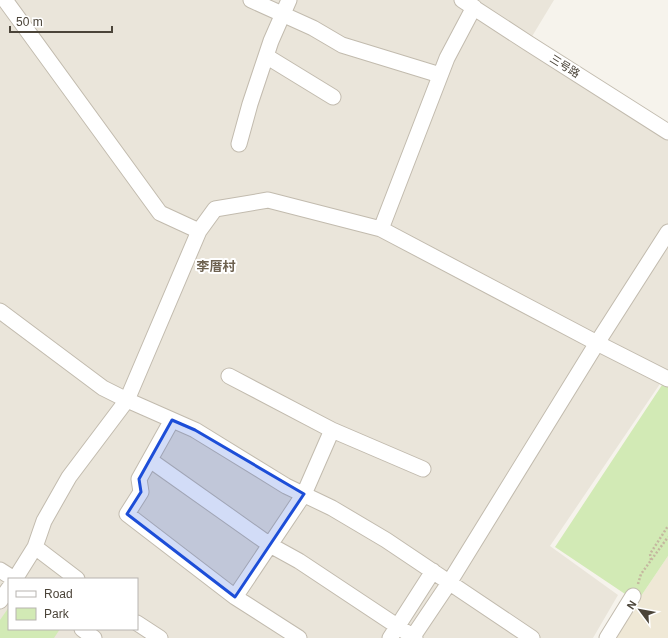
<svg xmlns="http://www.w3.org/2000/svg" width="668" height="638" viewBox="0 0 668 638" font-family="Helvetica,'Noto Sans SC',sans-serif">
	<rect width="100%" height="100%" fill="#f6f3ec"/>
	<path fill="#eae5da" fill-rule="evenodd" d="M0,0H554L528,43L668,132V372L550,546L618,595L593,638H0ZM9,579H137V629H9Z"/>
	<path fill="#efe8d6" d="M668,556V638H613L637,602Z"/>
	<path fill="#d2eab5" d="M662,385L668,386V556L637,602L555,547Z
		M9,607V629H60L54,638H0V620Z"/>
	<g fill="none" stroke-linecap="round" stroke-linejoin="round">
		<defs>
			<path id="minor" d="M5,0L160,213L199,231L215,209L268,200L381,229L597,343L668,379
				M251,0L313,28L342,45L440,75
				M462,0L528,43L668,132
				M266,56L333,97
				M239,144L250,104L271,41L289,0
				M381,229L447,58L474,7
				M0,311L103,388L127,400L195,430L286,486L332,508L386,540L532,638
				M229,376L332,430L423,469
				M172,420L139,479L141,492L127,514L235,597L304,494L332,430
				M150,460L270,545L299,561L415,638
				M35,547L77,579
				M0,570L14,579
				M15,579L35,547L44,521L69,477L127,400L199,231
				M235,597L299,638
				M0,601L9,588
				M137,623L160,638
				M82,629L94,638
				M390,638L433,571
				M412,638L449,583L597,343L668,232
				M607,638L633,596"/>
		</defs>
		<use href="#minor" stroke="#c2bbae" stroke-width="17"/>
		<path stroke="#c4b79f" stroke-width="2.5" stroke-dasharray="2 2" stroke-linecap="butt" d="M651,560L650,554L668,526
			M638,584L641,574L668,537"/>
		<use href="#minor" stroke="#fff" stroke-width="15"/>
	</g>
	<path fill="#1d4ed8" fill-opacity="0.2" stroke="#1d4ed8" stroke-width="3" stroke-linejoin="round" d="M172,420L195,430L304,494L235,597L127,514L141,492L139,479Z"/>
	<g text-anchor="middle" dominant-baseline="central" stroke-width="4" stroke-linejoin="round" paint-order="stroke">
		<g font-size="11" fill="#4b4439" stroke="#fff">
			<text transform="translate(565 66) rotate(32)">三号路</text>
		</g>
		<g font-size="13" font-weight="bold" fill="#6e6250" stroke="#fff">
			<text x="216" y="266">李厝村</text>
		</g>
	</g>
	<rect x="8" y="578" width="130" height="52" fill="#ffffff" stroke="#b7b4b0"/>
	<rect x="16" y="591" width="20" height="6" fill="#ffffff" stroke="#b7b4b0"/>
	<text x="44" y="598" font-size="12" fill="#4b4439">Road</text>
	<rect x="16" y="608" width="20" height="12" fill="#d2eab5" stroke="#b7b4b0"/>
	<text x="44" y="618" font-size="12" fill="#4b4439">Park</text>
	<g transform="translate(640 610) rotate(302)" stroke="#ffffff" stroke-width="3" paint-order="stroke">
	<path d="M0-3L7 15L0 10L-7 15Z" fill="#4b4439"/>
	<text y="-6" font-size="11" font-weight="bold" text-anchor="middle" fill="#4b4439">N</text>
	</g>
	<path d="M10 26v6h102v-6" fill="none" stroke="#4b4439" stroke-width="2"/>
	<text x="16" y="26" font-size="12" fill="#4b4439" stroke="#ffffff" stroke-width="3" paint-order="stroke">50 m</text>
</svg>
